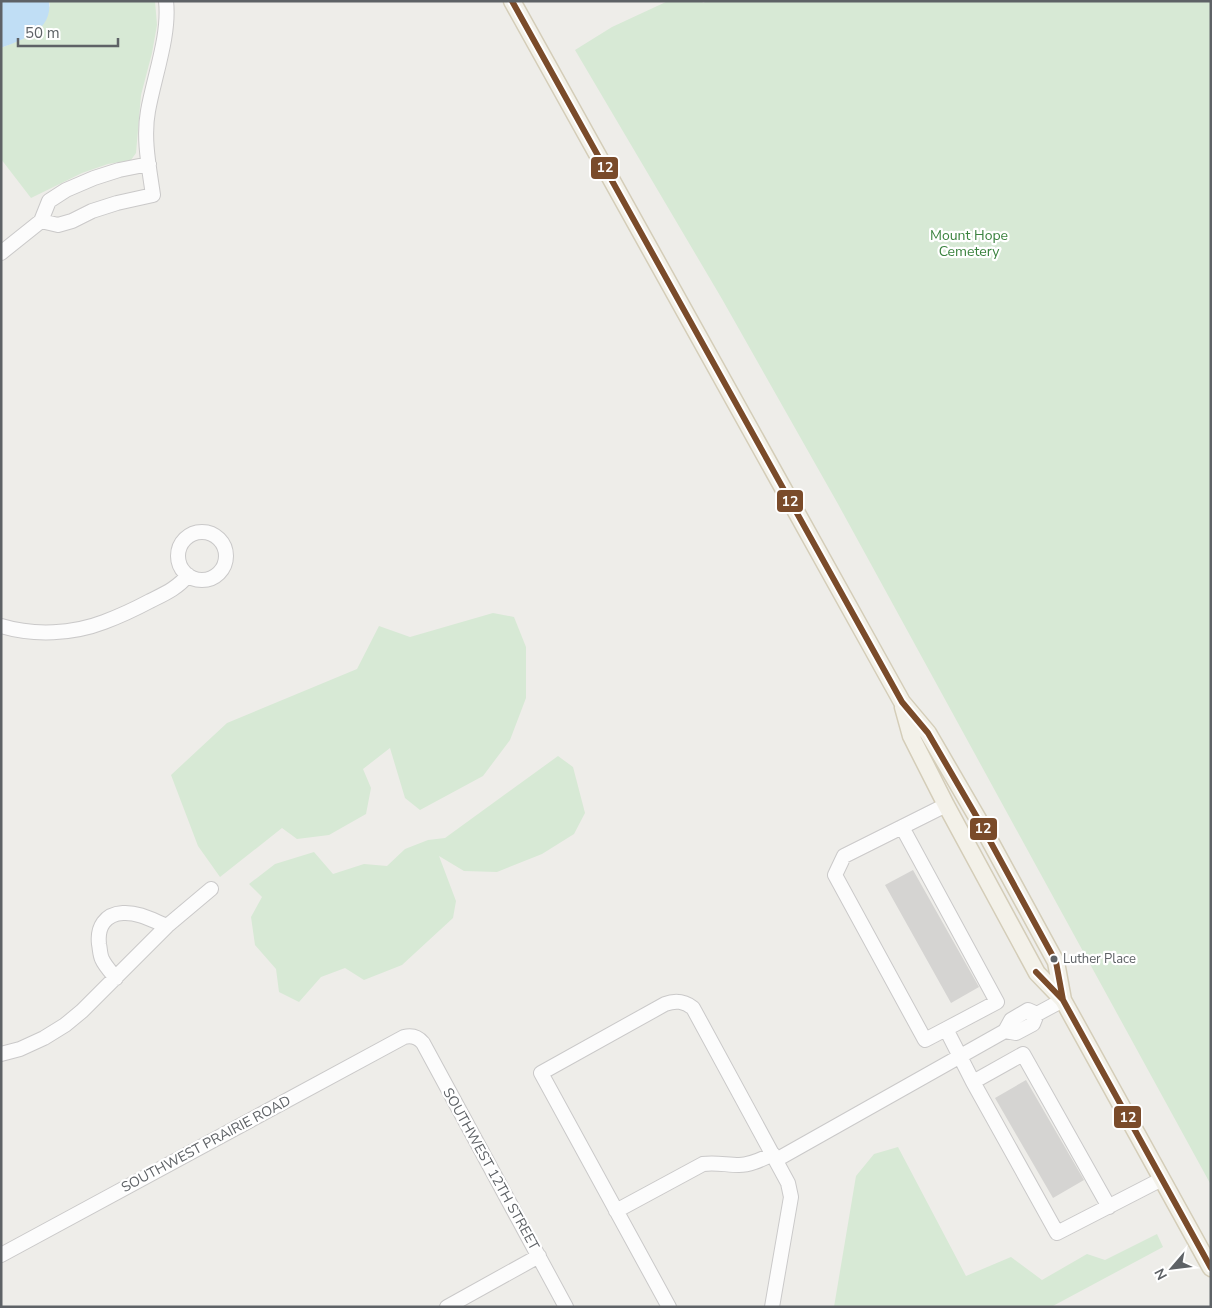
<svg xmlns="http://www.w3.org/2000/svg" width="1212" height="1308" viewBox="0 0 1212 1308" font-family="'Nunito Sans',sans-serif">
	<rect width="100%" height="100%" fill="#eeede9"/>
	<path fill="#d7e9d5" d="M49,1H155L157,25L152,53L141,95L136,153L131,160L108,164L82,173L31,198L1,159V48L28,37L50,6Z
		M668,1H700L704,3L705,1H1211V1185L838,504L722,299L575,50L612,27Z
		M493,613L514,617L526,647V698L510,740L483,776L420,810L405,798L390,748L363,769L371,788L366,814L329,835L297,839L282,828L220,877L198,846L171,775L227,723L357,669L379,626L410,637Z
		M558,756L573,767L585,813L574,834L542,854L497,872L464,871L439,856L456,901L453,918L402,965L364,980L345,968L321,977L299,1002L279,992L276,969L255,945L251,917L262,897L249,884L275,864L314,852L333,874L364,864L387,866L405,849L428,840L445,838Z
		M898,1147L966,1276L1011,1257L1042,1280L1087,1254L1105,1260L1157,1234L1163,1247L1051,1307H834L856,1176L874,1154Z"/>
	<path fill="#c0def5" d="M1,1H49C53,31 23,39 1,48Z"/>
	<path fill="#d5d4d2" d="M913,870L979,987L951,1003L885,885Z
		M1026,1080L1084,1180L1053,1198L995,1098Z"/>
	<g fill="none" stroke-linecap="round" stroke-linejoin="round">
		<defs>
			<path id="minor" d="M41,221L58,225L72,221L92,211L117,203L153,195C149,167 143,138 148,111C154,77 170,35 166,1
				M1,253L41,221L49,201L66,190L94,178L119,170L149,164
				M178 556a24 24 0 1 1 48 0a24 24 0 1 1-48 0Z
				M1,626C34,636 73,634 104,622C120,616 135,609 150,601C164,594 178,588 188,575
				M946,805L844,856L835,875L925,1040L946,1029L973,1082L1057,1233L1162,1179
				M902,827L997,1002L946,1029
				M116,978C111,972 105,966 102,959C100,955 100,949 99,944C97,927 105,914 123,913C139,912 154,921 167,926
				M1005,1031L1016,1033L1033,1024L1037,1014L1063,1000
				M1,1054L20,1049L44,1038L65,1025L82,1011L167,926L211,889
				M973,1082L1023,1054L1109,1207
				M776,1160L1005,1031L1011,1020L1028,1010L1037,1014
				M616,1211L703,1164C715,1162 727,1165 739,1165C751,1165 762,1159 773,1154
				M1,1255L404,1037C412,1035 418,1037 423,1043L566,1307
				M447,1307L539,1256
				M669,1307L541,1073L665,1004C676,1000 684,1001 693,1008L788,1183L791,1197L772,1307"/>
			<path id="major" d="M512,1L902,702L928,733L978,819L1056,962L1063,1000
				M903,707L911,736L946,805L1037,973L1063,1000L1211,1268"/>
		</defs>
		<use href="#minor" stroke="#cac9c9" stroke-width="16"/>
		<use href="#major" stroke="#d4cdb8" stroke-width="19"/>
		<use href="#minor" stroke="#fcfcfc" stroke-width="14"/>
		<use href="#major" stroke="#f3f1e9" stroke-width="16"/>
		<defs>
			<path id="bus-1" d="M512,1L902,702L928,733L978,819L1056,962L1063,1000
				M1036,972L1063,1000L1211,1268"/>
		</defs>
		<use href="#bus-1" stroke="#fff" stroke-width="10"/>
		<use href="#bus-1" stroke="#7a4b2a" stroke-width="6"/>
	</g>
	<circle fill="#5e6266" stroke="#fff" stroke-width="2" cx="1054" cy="959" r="4.5"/>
	<g text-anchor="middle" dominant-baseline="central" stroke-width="4.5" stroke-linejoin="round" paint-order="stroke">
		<g font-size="13" fill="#5e6266" stroke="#fff" text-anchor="start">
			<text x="1063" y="959">Luther Place</text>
		</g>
		<g font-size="14" fill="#3a823e" stroke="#fff">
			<text x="969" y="235">Mount Hope<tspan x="969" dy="16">Cemetery</tspan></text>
		</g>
		<g font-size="14" fill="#5e6266" stroke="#fff">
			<text transform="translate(206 1144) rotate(-28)">SOUTHWEST PRAIRIE ROAD</text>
			<text transform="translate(491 1169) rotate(61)">SOUTHWEST 12TH STREET</text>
		</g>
	</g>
	<g stroke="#fff" stroke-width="2">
		<rect x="590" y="156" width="29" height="24" rx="5" fill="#7a4b2a"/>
		<rect x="776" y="489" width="28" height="24" rx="5" fill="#7a4b2a"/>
		<rect x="969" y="817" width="29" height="24" rx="5" fill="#7a4b2a"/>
		<rect x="1113" y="1105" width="29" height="24" rx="5" fill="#7a4b2a"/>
	</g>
	<g font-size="14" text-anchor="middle" font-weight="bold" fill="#fff">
		<text x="605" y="172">12</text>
		<text x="790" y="506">12</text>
		<text x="983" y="833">12</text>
		<text x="1128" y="1122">12</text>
	</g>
	<rect width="1212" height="1308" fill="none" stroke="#5e6266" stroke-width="5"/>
	<g transform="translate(1172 1268) rotate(242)" stroke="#ffffff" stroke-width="4" paint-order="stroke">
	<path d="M0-4L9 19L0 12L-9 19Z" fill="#5e6266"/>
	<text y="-8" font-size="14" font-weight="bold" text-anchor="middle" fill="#5e6266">N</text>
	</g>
	<path d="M18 38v8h100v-8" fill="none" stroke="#5e6266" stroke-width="2.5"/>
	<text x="25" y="38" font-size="15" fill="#5e6266" stroke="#ffffff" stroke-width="4" paint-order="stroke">50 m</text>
</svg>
